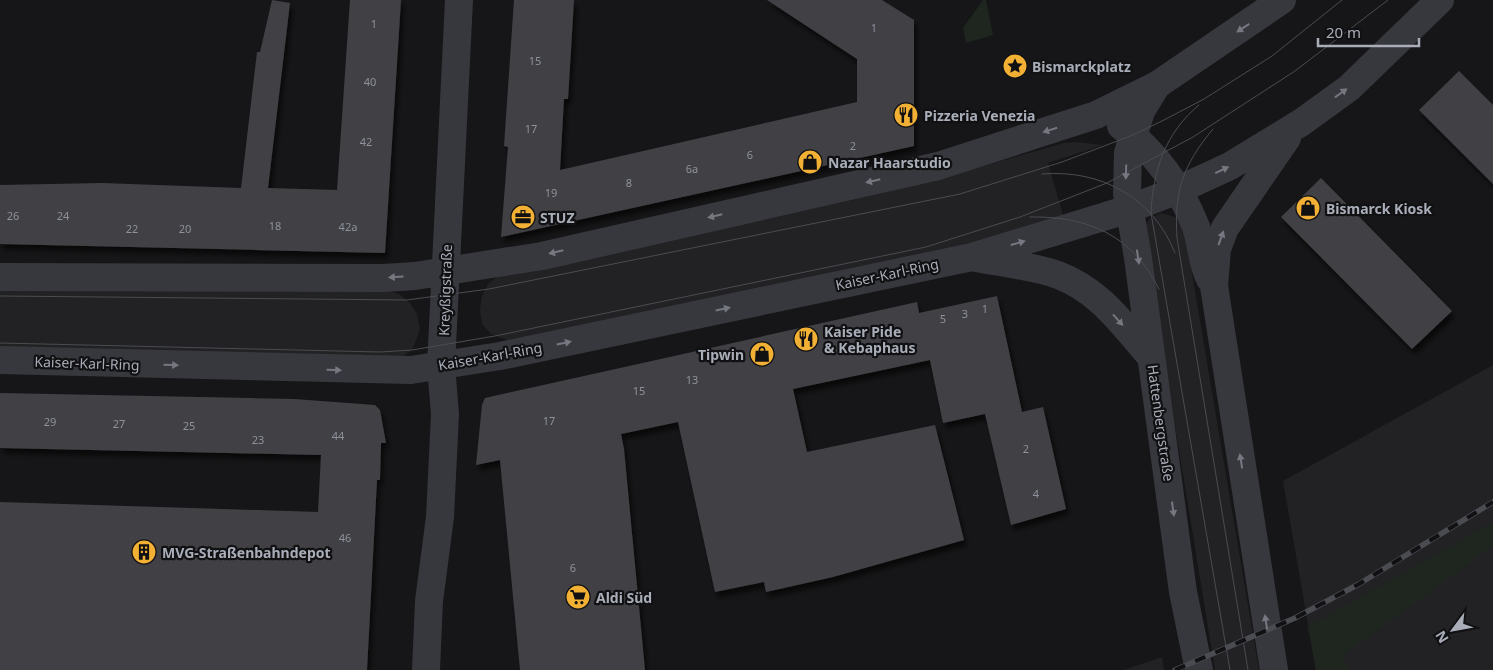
<svg xmlns="http://www.w3.org/2000/svg" width="1493" height="670" viewBox="0 0 1493 670" font-family="'Noto Sans',sans-serif">
	<defs>
		<filter id="shadow"><feDropShadow dx="3" dy="5.5" stdDeviation="2.5" flood-color="#0009"/></filter>
	</defs>
	<rect width="100%" height="100%" fill="#161618"/>
	<path fill="#222225" d="M1076,142L1103,145L1048,163L1065,222L1028,233L510,341L491,334L482,324L480,310L482,296L488,284L498,276L848,201L931,181L1064,143Z
		M1161,213L1175,217L1182,224L1187,244L1259,670H1215L1143,230L1150,218Z
		M0,287L390,291L399,294L410,303L417,314L420,330L412,350L400,358L0,352Z
		M1493,365V670H1316L1283,481Z
		M1162,657L1164,670H1124Z"/>
	<path fill="#1e261f" d="M983,0H986L993,35L966,43L963,28Z
		M1493,522V546L1341,657L1351,670H1316L1308,627Z"/>
	<path fill="#404145" filter="url(#shadow)" d="M272,0L290,3L268,188L337,190L350,0H401L385,253L0,244V185L102,183L241,188L257,52H260Z
		M514,0H574L568,99H564L560,170L857,102V59L767,0H882L914,20V146L501,237L508,147L504,146Z
		M1459,71L1493,105V184L1419,110Z
		M1321,178L1452,311L1412,349L1281,217Z
		M997,296L1022,412L1043,407L1066,509L1011,525L985,414L943,423L930,360L793,389L807,452L935,425L964,540L833,577L766,592L764,582L715,592L678,422L621,434L624,449L645,670H520L500,460L476,465L482,405L485,398L917,302L919,313Z
		M0,393L294,399L375,405L380,410L386,443H381L380,480H377L367,670H0V502L318,512L321,455L0,448Z"/>
	<g fill="none" stroke-linecap="round" stroke-linejoin="round">
		<path stroke="#37383d" stroke-width="28" d="M1157,85L1141,111L1128,153L1127,193L1138,258L1183,592L1199,670
			M1121,126C1155,152 1180,186 1196,227C1202,244 1201,262 1210,279
			M976,258C1001,263 1034,266 1058,275C1099,290 1123,325 1151,357
			M0,277L384,278L415,276L542,256L938,166L1096,115L1157,85L1282,0
			M0,360L411,370L500,356L972,257L1129,209L1178,190L1230,166L1302,122L1349,88L1440,0
			M426,670L429,601L440,517L445,414L441,366L459,0
			M1274,670L1214,286L1217,249L1225,228L1287,138"/>
		<path stroke="#4a4c52" stroke-width="1" d="M1199,105C1165,133 1153,171 1151,213L1230,670
			M1213,129C1183,165 1174,191 1177,238L1248,670
			M1042,174C1100,169 1153,197 1175,253
			M1030,217C1088,216 1132,235 1159,289
			M0,296L407,300L489,289L960,194L1062,162L1133,135L1164,120L1204,99L1272,56L1342,0
			M0,343L380,352L412,350L495,336L926,247L1020,217L1107,183L1193,137L1295,71L1388,0"/>
		<defs>
			<path id="rail" d="M1175,670L1295,618L1359,584L1493,502"/>
		</defs>
		<use href="#rail" stroke="#4a4c52" stroke-width="5.5"/>
		<use href="#rail" stroke="#111113" stroke-width="4" stroke-dasharray="11" stroke-linecap="butt"/>
	</g>
	<defs><path id="oneway-solid" d="M-6-.8H1V-3.2L6.5 0L1 3.2V.8H-6Z" transform="scale(1.25)"/></defs>
	<g fill="#757881">
		<use href="#oneway-solid" transform="translate(1243 28) rotate(147)"/>
		<use href="#oneway-solid" transform="translate(1341 93) rotate(-36)"/>
		<use href="#oneway-solid" transform="translate(1050 130) rotate(162)"/>
		<use href="#oneway-solid" transform="translate(1222 170) rotate(-25)"/>
		<use href="#oneway-solid" transform="translate(1126 172) rotate(92)"/>
		<use href="#oneway-solid" transform="translate(873 181) rotate(167)"/>
		<use href="#oneway-solid" transform="translate(715 216) rotate(167)"/>
		<use href="#oneway-solid" transform="translate(1221 238) rotate(-70)"/>
		<use href="#oneway-solid" transform="translate(1018 243) rotate(-16)"/>
		<use href="#oneway-solid" transform="translate(556 252) rotate(167)"/>
		<use href="#oneway-solid" transform="translate(1138 257) rotate(81)"/>
		<use href="#oneway-solid" transform="translate(396 277) rotate(176)"/>
		<use href="#oneway-solid" transform="translate(723 309) rotate(-12)"/>
		<use href="#oneway-solid" transform="translate(1118 320) rotate(48)"/>
		<use href="#oneway-solid" transform="translate(564 343) rotate(-12)"/>
		<use href="#oneway-solid" transform="translate(171 365) rotate(2)"/>
		<use href="#oneway-solid" transform="translate(334 370) rotate(2)"/>
		<use href="#oneway-solid" transform="translate(1241 461) rotate(-99)"/>
		<use href="#oneway-solid" transform="translate(1173 509) rotate(82)"/>
		<use href="#oneway-solid" transform="translate(1266 622) rotate(-99)"/>
	</g>
	<defs>
		<symbol id="sight-disc" viewBox="-11 -11 22 22"><circle r="9.5" fill="#f2b134" stroke="#111113"/><path d="M0-6L1.8-2.2L6-1.7L2.9 1.2L3.7 5.4L0 3.3L-3.7 5.4L-2.9 1.2L-6-1.7L-1.8-2.2Z" fill="#111"/></symbol>
		<symbol id="restaurant-disc" viewBox="-11 -11 22 22"><circle r="9.5" fill="#f2b134" stroke="#111113"/><path d="M-5-6h1v4h1v-4h1v4h1v-4h1v5L-1.5 .5V6h-2V.5L-5-1ZM5-6V6H3V1.5H1.5Q1.5-4 5-6Z" fill="#111"/></symbol>
		<symbol id="shop-disc" viewBox="-11 -11 22 22"><circle r="9.5" fill="#f2b134" stroke="#111113"/><path d="M-5-2.5h2.3a2.7 3.5 0 0 1 5.4 0H5L5.5 6h-11ZM-1.5-2.5h3a1.5 2.3 0 0 0-3 0Z" fill="#111"/></symbol>
		<symbol id="office-disc" viewBox="-11 -11 22 22"><circle r="9.5" fill="#f2b134" stroke="#111113"/><path d="M-6-3h4V-5.5h4V-3h4V5H-6ZM-1-4.5V-3h2v-1.5ZM-6 0V1H6V0Z" fill="#111"/></symbol>
		<symbol id="building-disc" viewBox="-11 -11 22 22"><circle r="9.5" fill="#f2b134" stroke="#111113"/><path d="M-4-6H4V6H1V3H-1V6H-4ZM-2.5-4.3h1.7v1.8h-1.7ZM.8-4.3h1.7v1.8H.8ZM-2.5-1h1.7V.8h-1.7ZM.8-1h1.7V.8H.8Z" fill="#111"/></symbol>
		<symbol id="supermarket-disc" viewBox="-11 -11 22 22"><circle r="9.5" fill="#f2b134" stroke="#111113"/><path d="M-6-5.5h2.5l.6 2H6L4.5 2H-2.5L-4.4-4H-6ZM-1.5 3.2a1.3 1.3 0 1 0 .1 0ZM3 3.2a1.3 1.3 0 1 0 .1 0Z" fill="#111"/></symbol>
	</defs>
	<g fill-rule="evenodd">
		<use href="#sight-disc" x="1001" y="52" width="28" height="28"/>
		<use href="#restaurant-disc" x="892" y="101" width="28" height="28"/>
		<use href="#shop-disc" x="796" y="148" width="28" height="28"/>
		<use href="#shop-disc" x="1294" y="194" width="28" height="28"/>
		<use href="#office-disc" x="509" y="203" width="28" height="28"/>
		<use href="#restaurant-disc" x="792" y="325" width="28" height="28"/>
		<use href="#shop-disc" x="748" y="340" width="28" height="28"/>
		<use href="#building-disc" x="130" y="538" width="28" height="28"/>
		<use href="#supermarket-disc" x="564" y="583" width="28" height="28"/>
	</g>
	<g text-anchor="middle" dominant-baseline="central" stroke-width="4.5" stroke-linejoin="round" paint-order="stroke">
		<g font-size="11" fill="#8e929b">
			<text x="374" y="23">1</text>
			<text x="874" y="27">1</text>
			<text x="535" y="60">15</text>
			<text x="370" y="81">40</text>
			<text x="531" y="128">17</text>
			<text x="366" y="141">42</text>
			<text x="853" y="145">2</text>
			<text x="750" y="154">6</text>
			<text x="692" y="168">6a</text>
			<text x="629" y="182">8</text>
			<text x="551" y="192">19</text>
			<text x="13" y="215">26</text>
			<text x="63" y="215">24</text>
			<text x="275" y="225">18</text>
			<text x="348" y="226">42a</text>
			<text x="132" y="228">22</text>
			<text x="185" y="228">20</text>
			<text x="985" y="308">1</text>
			<text x="965" y="313">3</text>
			<text x="943" y="318">5</text>
			<text x="692" y="379">13</text>
			<text x="639" y="390">15</text>
			<text x="549" y="420">17</text>
			<text x="50" y="421">29</text>
			<text x="119" y="423">27</text>
			<text x="189" y="425">25</text>
			<text x="338" y="435">44</text>
			<text x="258" y="439">23</text>
			<text x="1026" y="448">2</text>
			<text x="1036" y="493">4</text>
			<text x="345" y="537">46</text>
			<text x="573" y="567">6</text>
		</g>
		<g font-size="14" font-weight="bold" fill="#a8adb8" stroke="#111113" text-anchor="start">
			<text x="1032" y="66">Bismarckplatz</text>
			<text x="924" y="115">Pizzeria Venezia</text>
			<text x="828" y="162">Nazar Haarstudio</text>
			<text x="1326" y="208">Bismarck Kiosk</text>
			<text x="540" y="217">STUZ</text>
			<text x="824" y="331">Kaiser Pide<tspan x="824" dy="16">&amp; Kebaphaus</tspan></text>
			<text x="744" y="354" text-anchor="end">Tipwin</text>
			<text x="162" y="552">MVG-Straßenbahndepot</text>
			<text x="596" y="597">Aldi Süd</text>
		</g>
		<g font-size="14" fill="#a8adb8" stroke="#111113">
			<text transform="translate(887 274) rotate(-12)">Kaiser-Karl-Ring</text>
			<text transform="translate(445 290) rotate(-88)">Kreyßigstraße</text>
			<text transform="translate(490 356) rotate(-10)">Kaiser-Karl-Ring</text>
			<text transform="translate(87 363) rotate(2)">Kaiser-Karl-Ring</text>
			<text transform="translate(1161 423) rotate(82)">Hattenbergstraße</text>
		</g>
	</g>
	<g transform="translate(1453 630) rotate(238)" stroke="#111113" stroke-width="4" paint-order="stroke">
	<path d="M0-4L9 19L0 12L-9 19Z" fill="#a8adb8"/>
	<text y="-8" font-size="14" font-weight="bold" text-anchor="middle" fill="#a8adb8">N</text>
	</g>
	<path d="M1318 38v8h101v-8" fill="none" stroke="#a8adb8" stroke-width="2.5"/>
	<text x="1326" y="38" font-size="15" fill="#a8adb8" stroke="#111113" stroke-width="4" paint-order="stroke">20 m</text>
</svg>
